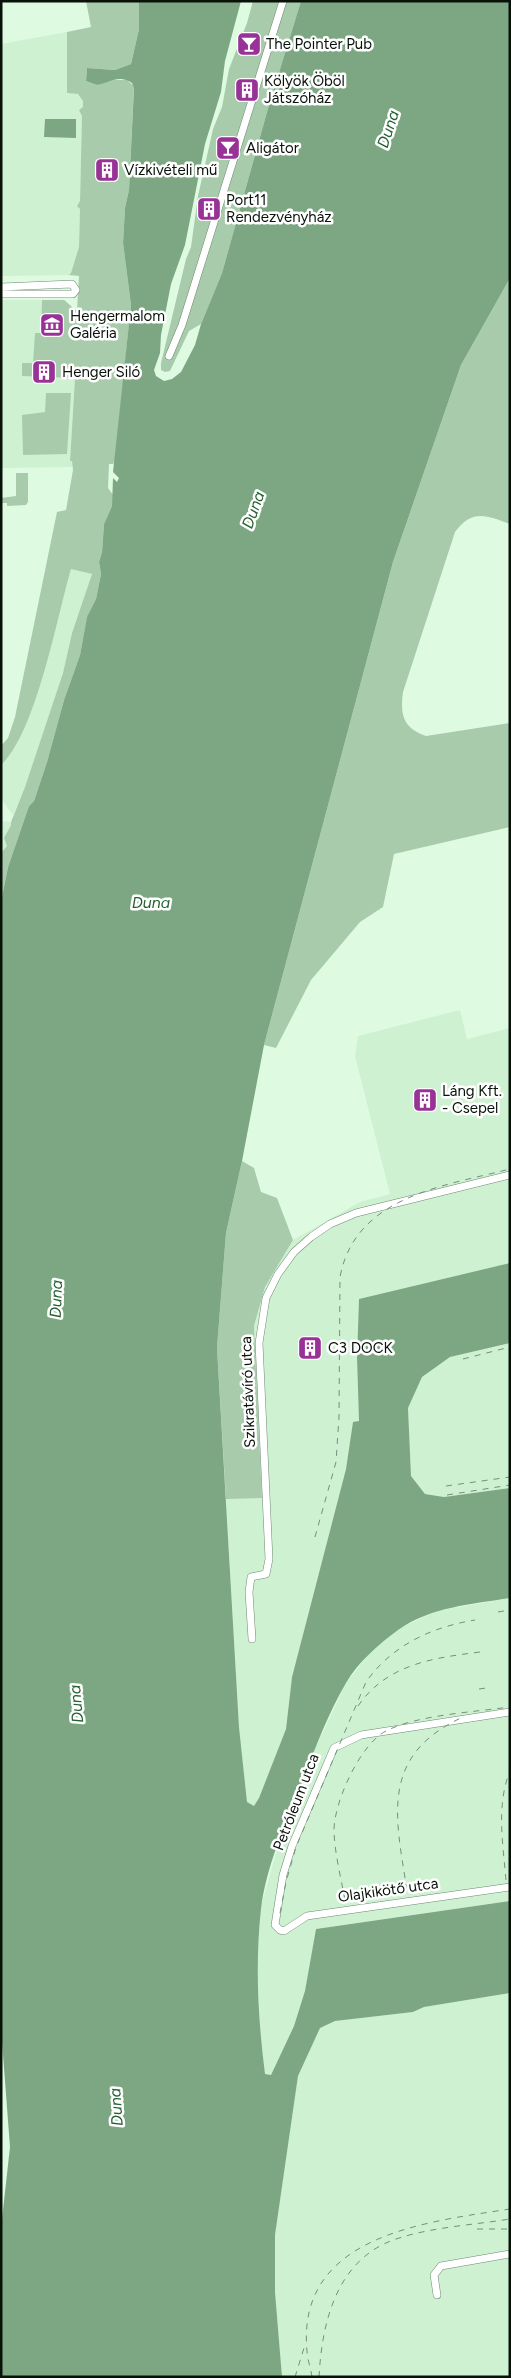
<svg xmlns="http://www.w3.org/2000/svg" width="511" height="2378" viewBox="0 0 511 2378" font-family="Figtree,sans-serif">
	<rect width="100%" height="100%" fill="#defbe1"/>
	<path fill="#cef1d2" d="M67,32V93L78,94L83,101V107L79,110L82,116L80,201L77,206L80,209L79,247L71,273L69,275L1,276V44Z
		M1,300H64L76,311L75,378L70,460H72L73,467L1,468Z
		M71,569L92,574L72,633L63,673L25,787L13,815L1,799V765L17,744L38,689Z
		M1,821L11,822V825L4,838L7,846L1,853Z
		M460,1010L467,1039L510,1028V1263L359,1299L357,1358L359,1421L353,1423L346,1469L292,1677L286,1729L259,1798L254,1806L247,1802L239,1727L226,1499L262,1498L254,1326L265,1287L293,1240L360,1202L390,1194L355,1056L358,1036Z
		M510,1343V1488L444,1497L425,1494L411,1477L408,1408L422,1377L450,1357Z
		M510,1598V1901L316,1929L306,1991L294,2026L271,2075H265L260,2033L257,1960L261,1906L283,1829L315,1749L346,1683L369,1654L400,1628L437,1611Z
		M510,1993V2377H282L275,2292V2235L298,2076L320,2027L335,2021L413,2012L424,2007Z"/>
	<path fill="#a8cbac" d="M86,1H139V29L131,64L115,70L87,68L86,81L97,85L109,80H127L134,86L129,190L125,208L123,243L131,305L115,460L113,464H109L108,488L113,495L112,506L104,524L102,552L99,562L101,574L96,599L87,618L80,655L64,700L47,762L34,801L29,806L8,867L1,902V853L7,846L4,838L11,825V822L25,787L63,673L72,633L92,574L71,569C57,617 36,733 1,765V746L8,738L15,717L57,512L66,510L73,470L72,461H70L75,378L22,376V363H33L35,333H41L42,300H64L77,311L79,276L69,275L71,273L79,247L80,209L77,206L80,201L82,116L79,110L83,107V101L78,94L67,93V32L91,27Z
		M253,1H301L269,105L222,273L201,324L189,331L170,371L165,372L161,370V363L186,259L191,247L198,196L213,129L222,107L229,69L247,23Z
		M510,278V524C486,515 472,509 455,532L403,692C400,715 403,728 426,736L510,723V827L394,854L383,907L360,922L311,980L276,1048L264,1045L393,562L461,365Z
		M46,393H71L67,454L23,455L22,415L45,412Z
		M16,473H28V502L26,505L7,506V503H1V498L16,496Z
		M242,1161L254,1168L261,1192L277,1198L293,1240L265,1287L254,1326L262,1498L226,1499L217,1348L226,1233Z"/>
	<path fill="#7da783" d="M139,1H241L225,61L221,92L205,144L185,245L171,284L161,335L160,353L154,370L156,376L164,381L172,379L181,372L195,345L201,324L222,273L269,105L301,1H510V278L461,365L393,562L264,1045L242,1161L226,1233L217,1348L239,1727L247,1802L254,1806L259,1798L286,1729L292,1677L346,1469L353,1422L359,1421L357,1358L359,1299L510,1263V1343L450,1357L422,1377L408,1408L411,1476L425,1494L444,1497L510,1488V1598C473,1604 430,1607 398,1630C379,1644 358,1662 346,1683C327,1715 314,1752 300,1787C285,1825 266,1867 261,1909C255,1964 258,2019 265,2074L271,2075L294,2026L305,1991L316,1929L510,1901V1993L424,2007L413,2012L335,2021L320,2028L298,2076L275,2235V2292L282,2377H1V2228L10,2147L1,2028V902L8,867L29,806L34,801L47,762L64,700L80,655L87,617L96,599L101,574L99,562L102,552L104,524L112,506L113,478L117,482L119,478L113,472L131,305L123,243L125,208L129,190L134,88L132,83C119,74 109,83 97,85L86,81L87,68L115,70L131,64L139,29Z
		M45,119H76V138L44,137Z"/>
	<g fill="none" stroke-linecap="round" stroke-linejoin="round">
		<defs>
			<path id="minor" d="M1,287L72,284L76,290L73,294H1
				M169,356L182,325L283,1
				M252,1639L249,1592L251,1577L266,1574L269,1559L259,1343L266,1298L278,1274L294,1252L311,1237L330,1224L356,1213L510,1175
				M510,1712L361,1735L334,1748L292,1846L283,1875L275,1925L280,1930L284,1931L307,1916L510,1887
				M437,2295L434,2275L441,2266L510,2254"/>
		</defs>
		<use href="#minor" stroke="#6e8971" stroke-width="8"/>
		<use href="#minor" stroke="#fff" stroke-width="7"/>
		<path stroke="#798d7b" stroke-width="1" stroke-dasharray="6 6" stroke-linecap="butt" d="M463,1359L510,1347
			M446,1486L510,1477
			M447,1495L510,1485
			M315,1537L336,1462L339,1417L340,1277C355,1196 444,1186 510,1169
			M498,1612L510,1610
			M479,1689L486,1688
			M358,1706C387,1664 433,1658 480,1652
			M506,1880C503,1844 496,1805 510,1771
			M407,1890C395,1815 380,1755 463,1717
			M345,1900C341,1878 335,1855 334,1832C333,1804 360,1744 386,1731C417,1715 474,1712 510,1707
			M280,1913L286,1882L296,1847L366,1682C392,1645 432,1627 475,1620
			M477,2229H510
			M295,2377L304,2348
			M312,2377C311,2368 307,2359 307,2351C296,2235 426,2222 510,2209
			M319,2377C322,2321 337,2259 396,2239C432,2227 473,2225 510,2219"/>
	</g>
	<defs>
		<symbol id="bar-square" viewBox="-11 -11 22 22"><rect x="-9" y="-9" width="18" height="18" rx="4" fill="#983297" stroke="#fff"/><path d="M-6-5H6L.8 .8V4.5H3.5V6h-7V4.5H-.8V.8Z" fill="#fff"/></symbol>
		<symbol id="building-square" viewBox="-11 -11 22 22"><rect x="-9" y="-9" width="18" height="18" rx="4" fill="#983297" stroke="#fff"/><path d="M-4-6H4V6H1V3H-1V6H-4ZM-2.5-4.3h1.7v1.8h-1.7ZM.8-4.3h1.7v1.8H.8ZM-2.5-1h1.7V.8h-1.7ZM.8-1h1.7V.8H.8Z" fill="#fff"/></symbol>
		<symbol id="museum-square" viewBox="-11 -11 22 22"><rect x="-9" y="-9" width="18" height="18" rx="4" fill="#983297" stroke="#fff"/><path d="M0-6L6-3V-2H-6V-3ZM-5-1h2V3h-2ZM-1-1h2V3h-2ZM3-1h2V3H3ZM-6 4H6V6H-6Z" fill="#fff"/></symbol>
	</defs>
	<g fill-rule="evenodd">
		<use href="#bar-square" x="235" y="30" width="28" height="28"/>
		<use href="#building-square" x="233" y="76" width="28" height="28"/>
		<use href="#bar-square" x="214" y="134" width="28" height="28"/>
		<use href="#building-square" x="93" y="156" width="28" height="28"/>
		<use href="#building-square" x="195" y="195" width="28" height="28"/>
		<use href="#museum-square" x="38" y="311" width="28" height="28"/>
		<use href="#building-square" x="30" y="358" width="28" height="28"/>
		<use href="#building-square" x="411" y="1086" width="28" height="28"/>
		<use href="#building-square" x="296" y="1334" width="28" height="28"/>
	</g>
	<g text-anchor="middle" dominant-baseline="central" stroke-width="5" stroke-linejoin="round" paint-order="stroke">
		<g font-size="15" fill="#081209" stroke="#fff" text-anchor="start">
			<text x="266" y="44">The Pointer Pub</text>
			<text x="264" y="81">Kölyök Öböl<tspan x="264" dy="17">Játszóház</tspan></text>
			<text x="246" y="148">Aligátor</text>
			<text x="124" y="170">Vízkivételi mű</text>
			<text x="226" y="200">Port11<tspan x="226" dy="17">Rendezvényház</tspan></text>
			<text x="70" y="316">Hengermalom<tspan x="70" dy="17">Galéria</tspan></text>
			<text x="62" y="372">Henger Siló</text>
			<text x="442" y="1091">Láng Kft.<tspan x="442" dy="17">- Csepel</tspan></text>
			<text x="328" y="1348">C3 DOCK</text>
		</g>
		<g font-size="15" fill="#081209" stroke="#fff">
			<text transform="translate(248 1392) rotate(-92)">Szikratávíró utca</text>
			<text transform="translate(296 1802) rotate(-69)">Petróleum utca</text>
			<text transform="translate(388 1890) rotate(-8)">Olajkikötő utca</text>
		</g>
		<g font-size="16" font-style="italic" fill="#236131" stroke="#fff">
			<text transform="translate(388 129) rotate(-72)">Duna</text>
			<text transform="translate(253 510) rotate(-70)">Duna</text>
			<text x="151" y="902">Duna</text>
			<text transform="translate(56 1299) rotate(-88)">Duna</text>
			<text transform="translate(76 1704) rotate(-95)">Duna</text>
			<text transform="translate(116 2107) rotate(-94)">Duna</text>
		</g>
	</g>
	<rect width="511" height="2378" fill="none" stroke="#081209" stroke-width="5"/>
</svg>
